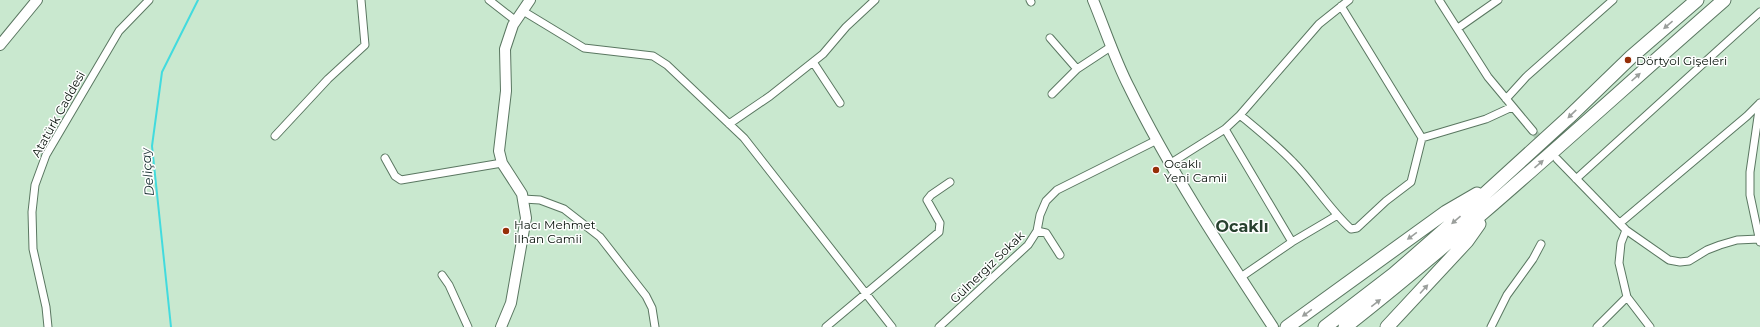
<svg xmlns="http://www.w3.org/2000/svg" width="1760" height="327" viewBox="0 0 1760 327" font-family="Montserrat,sans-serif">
	<rect width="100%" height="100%" fill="#c9e8cf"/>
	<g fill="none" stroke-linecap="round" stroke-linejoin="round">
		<path stroke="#42dbde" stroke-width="2" d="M171,327L152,146L162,72L198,0"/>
		<path stroke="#acc8b1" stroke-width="7" stroke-dasharray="7 3.5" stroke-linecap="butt" d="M1533,131L1554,155"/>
		<defs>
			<path id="street" d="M489,0L516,21
				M1030,0L1031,2
				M1439,0L1488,77L1533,131
				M523,11L584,48L653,56L667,65L744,138L892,327
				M1458,28L1498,0
				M1050,38L1077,69
				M813,62L840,103
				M1052,94L1077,69L1112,46
				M1506,99L1526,77L1613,0
				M1240,115C1258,130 1277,145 1293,162C1314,183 1329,209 1351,229L1357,228L1386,201L1411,182L1422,138L1341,6
				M729,124L770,96L823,54L846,27L875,0
				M1225,129L1292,242
				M275,136L328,79L365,45L361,0
				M1422,138L1486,119L1512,107
				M385,158L395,176L401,180L502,163
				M1557,159L1626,230L1669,260L1680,262L1689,261L1707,250L1720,245L1737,240L1759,239
				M1171,163L1225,129L1240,115L1319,24L1349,0
				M1576,179L1760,12
				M523,199L540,200L564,209L600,237L646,296L652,308L655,327
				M1620,223L1747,116L1760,103
				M1626,230L1621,243L1619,263L1627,297L1650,327
				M1037,231L1046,233L1060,255
				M1760,242L1750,195V172L1760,103
				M442,275L449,285L468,327
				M1241,277L1292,242L1336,216
				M48,327L46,307L33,249L32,212L35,185L46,155L119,31L149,0
				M826,327L939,232L940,223L927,200L931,195L950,182
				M939,327L1028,245L1037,231L1040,215L1046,201L1057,190L1157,140
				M1491,327L1507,295L1533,259L1541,244
				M1597,327L1627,297"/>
			<path id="secondary" d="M1093,0C1105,29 1115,60 1129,87C1169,169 1223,251 1273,327
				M0,45L37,0
				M501,327L511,303L526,218L522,194L502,163L499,151L506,91L505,49L513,25L530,0"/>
			<path id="highway" d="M1287,327L1446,212L1477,194
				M1325,327L1394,274L1466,211L1569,117L1631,57L1697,0
				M1345,327C1476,224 1598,110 1724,0
				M1387,327L1467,241L1479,224"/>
		</defs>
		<use href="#street" stroke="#5a7761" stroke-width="9"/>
		<use href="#secondary" stroke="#5a7761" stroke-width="12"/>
		<use href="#highway" stroke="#5a7761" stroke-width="15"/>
		<use href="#street" stroke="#fff" stroke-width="7"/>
		<use href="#secondary" stroke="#fff" stroke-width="10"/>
		<use href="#highway" stroke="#fff" stroke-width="13"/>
	</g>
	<defs><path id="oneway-solid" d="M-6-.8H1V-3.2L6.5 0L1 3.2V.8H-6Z"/></defs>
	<g fill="#9b9f9c">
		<use href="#oneway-solid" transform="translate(1668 25) rotate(140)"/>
		<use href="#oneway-solid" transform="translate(1636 77) rotate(-42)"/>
		<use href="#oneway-solid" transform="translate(1572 114) rotate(136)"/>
		<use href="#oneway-solid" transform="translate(1539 164) rotate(-41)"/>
		<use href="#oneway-solid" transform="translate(1456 220) rotate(139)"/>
		<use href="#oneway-solid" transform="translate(1412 236) rotate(144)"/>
		<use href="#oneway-solid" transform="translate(1424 289) rotate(-48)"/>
		<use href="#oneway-solid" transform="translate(1376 303) rotate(-38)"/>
		<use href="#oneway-solid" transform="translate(1307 313) rotate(144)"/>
	</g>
	<g fill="#962f08" stroke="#fff" stroke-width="1.5">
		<circle cx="1628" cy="60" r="4"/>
		<circle cx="1156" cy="170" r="4"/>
		<circle cx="506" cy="231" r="4"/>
	</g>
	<g text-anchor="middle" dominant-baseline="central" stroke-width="3" stroke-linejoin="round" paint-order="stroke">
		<g font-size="12" fill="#051008" stroke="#fff" text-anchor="start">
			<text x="1636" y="60">Dörtyol Gişeleri</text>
			<text x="1164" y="163">Ocaklı<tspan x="1164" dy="14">Yeni Camii</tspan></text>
			<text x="514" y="224">Hacı Mehmet<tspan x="514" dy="14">İlhan Camii</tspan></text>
		</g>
		<g font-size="12" fill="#051008" stroke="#fff">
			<text transform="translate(58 114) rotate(-61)">Atatürk Caddesi</text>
			<text transform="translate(987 267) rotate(-44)">Gülnergiz Sokak</text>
		</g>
		<g font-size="13" font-style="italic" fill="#1a3233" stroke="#fff">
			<text transform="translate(147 172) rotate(-95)">Deliçay</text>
		</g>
		<g font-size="16" font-weight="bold" fill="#27412e" stroke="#fff">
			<text x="1242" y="226">Ocaklı</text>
		</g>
	</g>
</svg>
